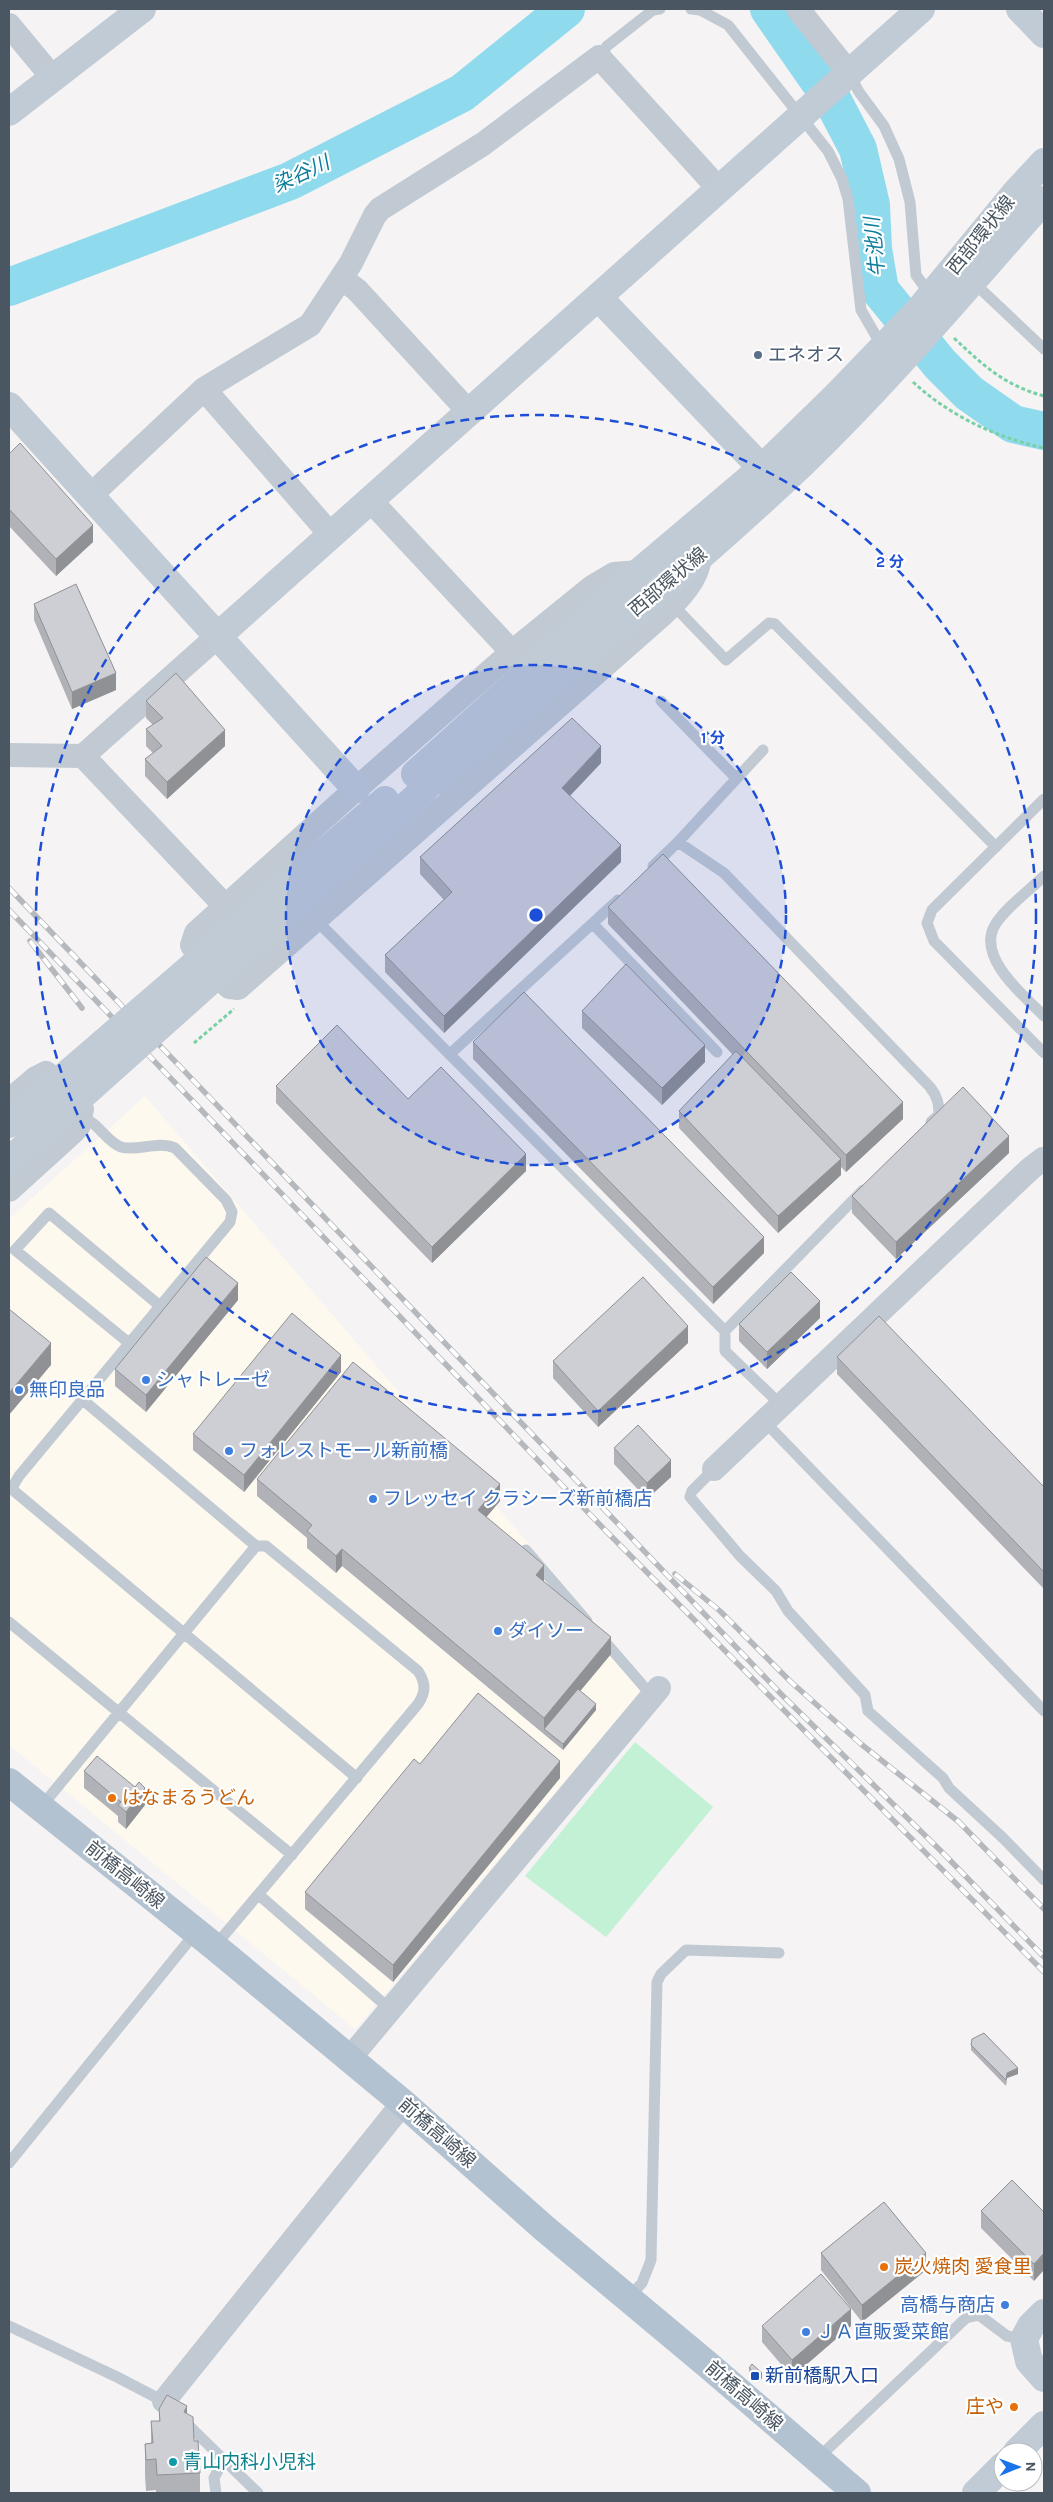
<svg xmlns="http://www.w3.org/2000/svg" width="1053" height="2502" viewBox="0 0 1053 2502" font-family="Karla,'Noto Sans JP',sans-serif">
	<rect width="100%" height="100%" fill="#f5f3f3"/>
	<path fill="#fdf9ef" d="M145,1096L648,1683L355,2029L9,1745V1219Z"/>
	<path fill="#c3f1d5" d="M635,1742L713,1807L606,1937L525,1876Z"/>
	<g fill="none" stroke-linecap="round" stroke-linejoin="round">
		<path stroke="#90daee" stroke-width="38" d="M769,9L833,101L858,149L871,205L873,249L880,290L940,364L969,393L1013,424L1044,431
			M9,287L290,181L462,93L566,9"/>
		<path stroke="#7ad0a6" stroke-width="3" stroke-dasharray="4 2.5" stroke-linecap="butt" d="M954,338C984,366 1004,385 1044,396
			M913,382C950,416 995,437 1044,448
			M194,1043L234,1009"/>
		<path stroke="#c1cad2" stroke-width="11" d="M691,9L700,10L728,25L828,151L842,179L848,199L861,310L883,348
			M599,57L607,46L653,10L660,9
			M849,73L859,92L884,126L899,159L910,202L916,275L931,296
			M971,280L1044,349
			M673,605L726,660L769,623L775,624L996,847
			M661,701L736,778
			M1044,799L932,910L927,923L934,941L1044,1053
			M678,842L724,873L930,1087C937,1096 939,1103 939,1115L931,1122
			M653,866L678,842L763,750
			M1044,876C1030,890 1005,908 995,925C976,957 1024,996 1044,1016
			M315,919L725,1331
			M593,924L717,1052
			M450,1054L618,900
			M81,1117C99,1122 105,1141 121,1147C138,1152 157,1140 175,1148L226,1200L232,1212L230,1222L19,1476L13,1486L14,1491L357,1778
			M129,1343L15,1250L49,1213L160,1306
			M83,1400L256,1546
			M782,1406L725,1351V1331L863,1190
			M765,1422L1044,1711
			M714,1469L692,1491L690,1497L740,1556L776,1591L788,1611L865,1695L868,1711L943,1778L949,1788L1003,1838L1044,1880
			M526,1550L587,1621
			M9,1622L292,1855
			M601,1637L652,1696
			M41,1807L241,1564L256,1546H266L418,1671C426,1683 426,1692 418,1704L215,1946
			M259,1895L391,2010
			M9,2163L196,1932
			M628,2298L642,2283L651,2260L657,1982L661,1974L686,1950L779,1953
			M9,2326L117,2377L167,2403
			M183,2420L258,2493
			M817,2459L966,2318L979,2315L1007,2336L1024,2339
			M216,2493L214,2478L223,2461"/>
		<path stroke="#c1cad2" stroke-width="24" d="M798,9L849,73
			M9,25L53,78
			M341,278L357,290L470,413
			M204,389L331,535
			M91,495L204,389L310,325L351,263L375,215L380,209L483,144L599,57L719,189
			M370,500L512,652
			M639,572L614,574L592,587L512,652L356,789L196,933L192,945L195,950L229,987L238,988L662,615C678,600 699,579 700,556
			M9,755L83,756L219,635
			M83,756L226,907
			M9,1101L36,1078L46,1073L70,1092L82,1109L79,1125L74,1131L9,1190
			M714,1469L1030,1169L1043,1159L1044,1160
			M349,2059L659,1688
			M164,2401L403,2103"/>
		<path stroke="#c1cbd6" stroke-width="28" d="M1020,9L1044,34
			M9,112L142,9
			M599,298L774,481
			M9,406L356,789
			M219,635L921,9
			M415,774L639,572L762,468L836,396L919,310L1017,191L1044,162
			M433,782C557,677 685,575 803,463C889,380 965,289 1044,200
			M1044,2313L1031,2326L1024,2339L1029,2361L1044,2378
			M1017,2452L1044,2425
			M976,2493L1003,2466"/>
		<path stroke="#b3c2d1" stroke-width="28" d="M9,1782L215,1947L403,2103L544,2228L708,2365L857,2493"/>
		<defs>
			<path id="rail" d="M9,888L782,1695L943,1853L1044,1957
				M9,910L605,1530L1044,1972
				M30,941L82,1008
				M675,1574L720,1611L791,1682L861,1744L959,1822L1044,1909"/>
		</defs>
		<use href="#rail" stroke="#b5b8bd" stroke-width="5.5"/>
		<use href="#rail" stroke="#fff" stroke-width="4" stroke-dasharray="11" stroke-linecap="butt"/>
		<path stroke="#c1cbd6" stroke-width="28" d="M9,1124L385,800
			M9,1161L425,789"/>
	</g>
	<path fill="#b0b2b7" d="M9,454L93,542L56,576L9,526Z
		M34,604L116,690L72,709L34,620Z
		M146,701L225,746L167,799L145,776V759L153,753L146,746V729L153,725L146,718Z
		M601,763L570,796L621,862L444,1033L385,972V955L444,900L420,874V857Z
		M608,907L903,1119L846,1172L841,1167V1175L778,1233L679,1128V1111L733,1055L608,924Z
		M582,1011L705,1062L662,1105L582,1028Z
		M473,1042L764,1253L713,1304L473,1059Z
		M276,1086L526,1171L432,1263L276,1103Z
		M1009,1153L896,1259L852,1213V1196Z
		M238,1300L146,1412L115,1386V1369Z
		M820,1318L767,1369L739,1341V1324Z
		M688,1343L598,1427L553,1378V1361Z
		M837,1357L1044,1487V1589L837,1374Z
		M341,1372L244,1492L193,1450V1434Z
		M614,1448L671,1477L647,1499L614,1464Z
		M257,1479L500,1501L486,1517L544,1582L611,1654L580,1691L596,1710L563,1750L342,1566L336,1573L307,1548V1538L257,1496Z
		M420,1764L560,1778L393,1982L305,1909V1892Z
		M84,1771L145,1805L126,1829L118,1822V1816L84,1788Z
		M971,2045L1018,2074L1007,2078L1006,2086L971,2050Z
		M981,2211L1044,2212L1034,2281L981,2228Z
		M821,2253L926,2270L862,2322L821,2270Z
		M762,2326H851L792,2377L762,2342Z
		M749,2368L762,2378L759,2382L749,2373Z
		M159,2409L187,2414L194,2441L200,2473V2493H156V2490L146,2491L145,2475V2444L151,2443V2421H159Z"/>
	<path fill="#909195" d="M93,525V542L56,576V559Z
		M116,673V690L72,709V692Z
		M225,730V746L167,799V782Z
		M601,746V763L562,804V788Z
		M621,845V862L444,1033V1016Z
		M705,1045V1062L662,1105V1088Z
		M903,1102V1119L846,1172V1155Z
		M1009,1136V1153L896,1259V1242Z
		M526,1154V1171L432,1263V1247Z
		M841,1159V1175L778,1233V1216Z
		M764,1237V1253L713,1304V1287Z
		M238,1283V1300L146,1412V1395Z
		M820,1301V1318L767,1369V1352Z
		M688,1326V1343L598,1427V1411Z
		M51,1343V1365L9,1415V1393Z
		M341,1355V1372L244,1492V1475Z
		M671,1460V1477L647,1499V1483Z
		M500,1484V1501L478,1527V1510Z
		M342,1549V1566L336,1573V1556Z
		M544,1565V1582L536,1592V1575Z
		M611,1637V1654L547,1731L544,1729V1718Z
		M596,1704V1710L563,1750V1744Z
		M560,1761V1778L393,1982V1965Z
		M145,1788V1805L126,1829V1812Z
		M1018,2068V2074L1007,2078L1006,2086L1007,2073Z
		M926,2253V2270L862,2322V2305Z
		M1044,2253V2270L1034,2281V2264Z
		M851,2309V2326L792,2377V2360Z
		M762,2373V2378L759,2382V2376Z
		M187,2406V2438L184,2412Z"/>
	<path fill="#cdcfd5" stroke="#909195" d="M20,443L93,525L56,559L9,509V454Z
		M76,584L116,673L72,692L34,604Z
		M176,673L225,730L167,782L145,759L162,746L146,729L163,718L146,701Z
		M572,718L601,746L562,788L621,845L444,1016L385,955L452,892L420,857Z
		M663,854L903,1102L846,1155L608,907Z
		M626,964L705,1045L662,1088L582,1011Z
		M524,992L764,1237L713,1287L473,1042Z
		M337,1025L408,1099L441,1067L526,1154L432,1247L276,1086Z
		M736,1051L841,1159L778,1216L679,1111Z
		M963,1087L1009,1136L896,1242L852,1196Z
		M206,1257L238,1283L146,1395L115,1369Z
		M791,1272L820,1301L767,1352L739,1324Z
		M643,1277L688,1326L598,1411L553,1361Z
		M9,1309L51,1343L9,1393Z
		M292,1313L341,1355L244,1475L193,1434Z
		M879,1316L1044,1487V1572L837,1357Z
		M353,1362L500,1484L478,1510L544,1565L536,1575L611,1637L544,1718L342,1549L336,1556L307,1531L312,1525L257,1479Z
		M638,1425L671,1460L647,1483L614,1448Z
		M578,1689L596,1704L563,1744L544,1729Z
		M478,1693L560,1761L393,1965L305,1892L414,1759L420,1764Z
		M97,1756L135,1787L139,1782L145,1788L126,1812L118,1805L121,1802L84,1771Z
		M984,2033L1018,2068L1007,2073L1006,2080L971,2045L972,2039Z
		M1012,2180L1044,2212V2253L1034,2264L981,2211Z
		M884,2202L926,2253L862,2305L821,2253Z
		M821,2274L851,2309L792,2360L762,2326Z
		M752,2364L762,2373L759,2376L749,2368Z
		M167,2395L187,2406L184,2412L193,2417L194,2441H198L200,2473L157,2475L156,2459L146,2460L145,2444L153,2443L151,2421H160L159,2409Z"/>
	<circle cx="536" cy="915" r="250" fill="#1d4ed8" fill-opacity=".12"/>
	<g fill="none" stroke="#1d4ed8" stroke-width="2.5" stroke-dasharray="9 6">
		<circle cx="536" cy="915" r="250"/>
		<circle cx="536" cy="915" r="500"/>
	</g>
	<circle fill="#5c6f8a" stroke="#fff" stroke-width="2" cx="758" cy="355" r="5"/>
	<g fill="#3f7fe0" stroke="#fff" stroke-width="2">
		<circle cx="146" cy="1380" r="5"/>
		<circle cx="19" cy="1390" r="5"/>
		<circle cx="229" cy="1451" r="5"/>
		<circle cx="373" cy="1499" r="5"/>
		<circle cx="498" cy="1631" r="5"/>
		<circle cx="1005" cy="2305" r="5"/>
		<circle cx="806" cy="2332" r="5"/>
	</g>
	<g fill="#e8710a" stroke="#fff" stroke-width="2">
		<circle cx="112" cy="1798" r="5"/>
		<circle cx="884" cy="2267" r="5"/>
		<circle cx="1014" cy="2407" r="5"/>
	</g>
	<rect fill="#1a4fb4" stroke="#fff" stroke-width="2" x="750" y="2371" width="10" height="10" rx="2.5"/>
	<circle fill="#0f9aa8" stroke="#fff" stroke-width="2" cx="173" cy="2462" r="5"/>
	<g text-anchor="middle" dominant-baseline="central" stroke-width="4.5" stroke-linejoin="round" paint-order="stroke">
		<g font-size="19" fill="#4a5661" stroke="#fff">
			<text transform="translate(981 235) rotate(-51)">西部環状線</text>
			<text transform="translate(668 582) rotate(-40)">西部環状線</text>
			<text transform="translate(125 1875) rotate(39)">前橋高崎線</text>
			<text transform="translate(437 2133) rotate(41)">前橋高崎線</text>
			<text transform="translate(744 2396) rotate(41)">前橋高崎線</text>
		</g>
		<g font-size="19" fill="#4e5e75" stroke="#fff" text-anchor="start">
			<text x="768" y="355">エネオス</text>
		</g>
		<g font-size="19" fill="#366cbe" stroke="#fff" text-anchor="start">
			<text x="156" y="1380">シャトレーゼ</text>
			<text x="29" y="1390">無印良品</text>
			<text x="239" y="1451">フォレストモール新前橋</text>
			<text x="383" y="1499">フレッセイ クラシーズ新前橋店</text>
			<text x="508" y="1631">ダイソー</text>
			<text x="995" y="2305" text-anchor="end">高橋与商店</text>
			<text x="816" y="2332">ＪＡ直販愛菜館</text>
		</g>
		<g font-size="19" fill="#c56008" stroke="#fff" text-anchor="start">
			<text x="122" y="1798">はなまるうどん</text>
			<text x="894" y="2267">炭火焼肉 愛食里</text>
			<text x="1004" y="2407" text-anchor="end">庄や</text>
		</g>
		<g font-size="19" fill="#164399" stroke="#fff" text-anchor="start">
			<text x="765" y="2376">新前橋駅入口</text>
		</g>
		<g font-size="19" fill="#0d838f" stroke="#fff" text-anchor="start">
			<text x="183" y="2462">青山内科小児科</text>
		</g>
		<g font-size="20" font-style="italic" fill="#0c7c9b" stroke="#fff">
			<text transform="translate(301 174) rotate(-25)">染谷川</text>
			<text transform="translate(875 247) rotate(-96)">牛池川</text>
		</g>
	</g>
	<circle cx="536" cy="915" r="8" fill="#1d4ed8" stroke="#fff" stroke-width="2.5"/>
	<g font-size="15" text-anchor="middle" font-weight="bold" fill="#1d4ed8" stroke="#fff" stroke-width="4.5" stroke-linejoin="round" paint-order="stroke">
		<text x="890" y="567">2 分</text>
		<text x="713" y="743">1 分</text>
	</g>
	<rect width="1053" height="2502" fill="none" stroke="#4a5661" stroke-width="20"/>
	<g transform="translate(1018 2467) rotate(89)"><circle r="24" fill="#ffffff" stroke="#b7bbc0"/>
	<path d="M0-4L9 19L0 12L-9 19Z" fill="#1a73e8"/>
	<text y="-8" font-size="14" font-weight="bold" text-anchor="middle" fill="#4a5661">N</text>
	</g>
</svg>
